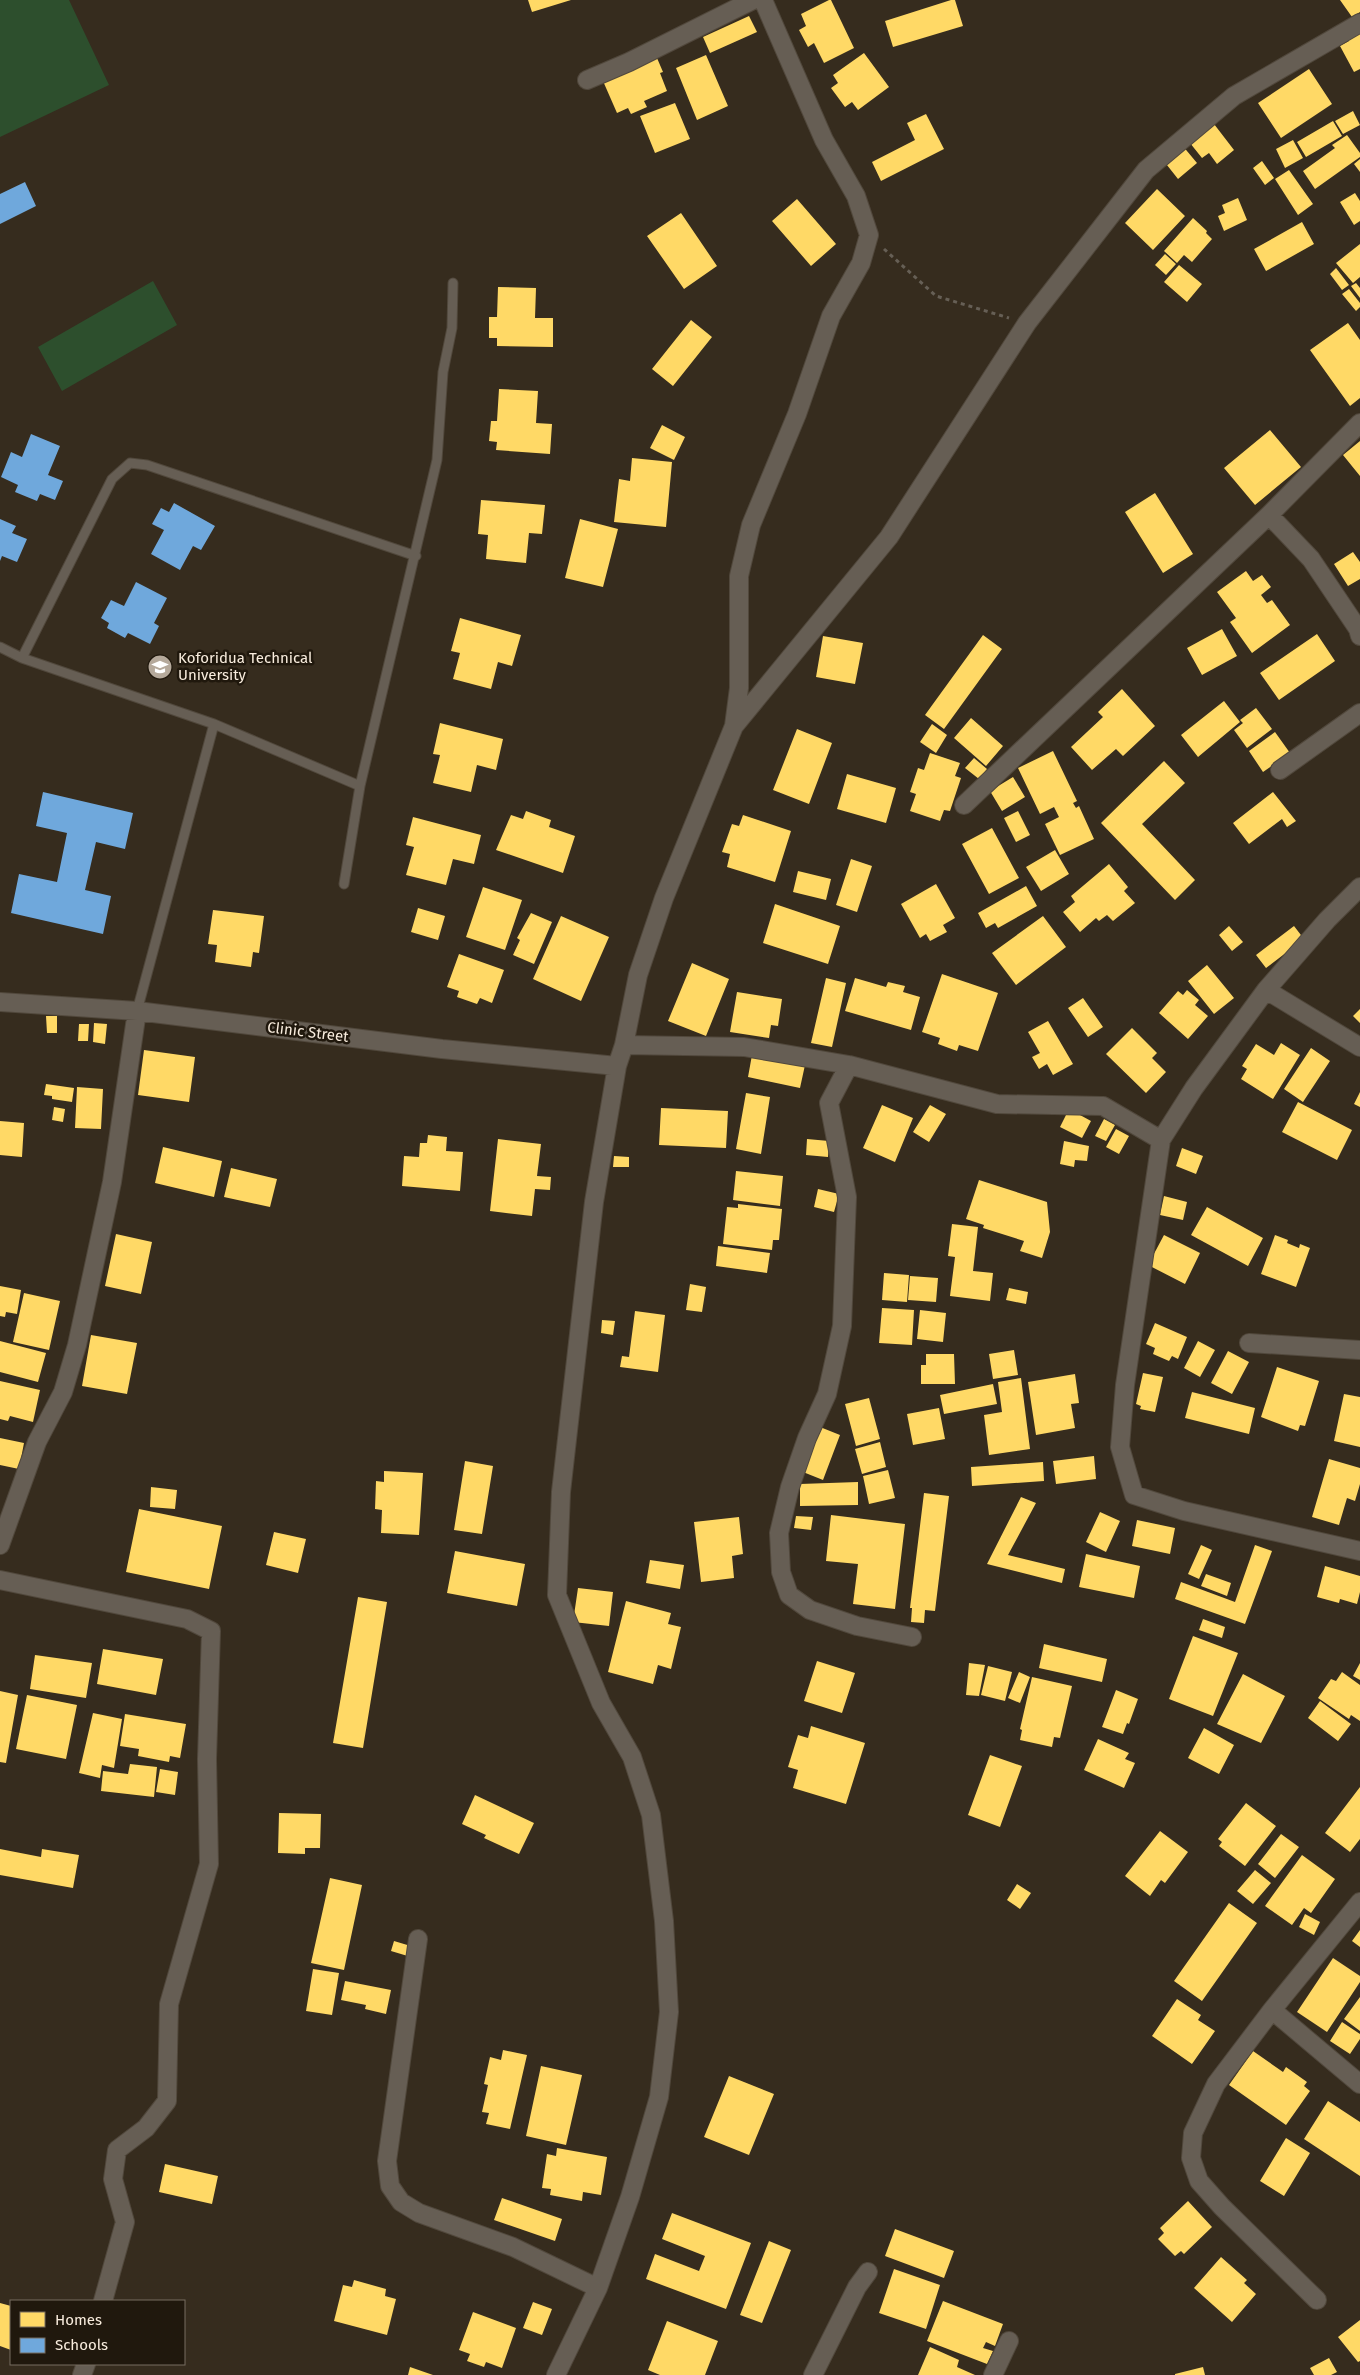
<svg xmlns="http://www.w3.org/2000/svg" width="1360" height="2375" viewBox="0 0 1360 2375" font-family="'Fira Sans',sans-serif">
	<rect width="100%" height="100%" fill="#362c1e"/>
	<path fill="#2d4f2d" d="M0,0H69L109,85L0,137Z
		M153,281L177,325L62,391L38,347Z"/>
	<path fill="#ffd966" d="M528,0H571L532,12Z
		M829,0H831L854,48L824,63L814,43L808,47L799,30L806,26L801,14Z
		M951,0H955L963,26L893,47L885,21Z
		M1340,0H1360V12L1352,17Z
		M749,16L757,32L710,53L703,37Z
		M1360,30V69L1354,72L1340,46L1349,41L1346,36Z
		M864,53L889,87L858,110L852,102L845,107L831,88L838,83L833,75Z
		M706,55L728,106L697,120L676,68Z
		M657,58L663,72L660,73L667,91L644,101L647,107L631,114L628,108L617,113L603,81Z
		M1309,69L1332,104L1281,138L1258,103Z
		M675,103L690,139L655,153L640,116Z
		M1353,111L1360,125L1343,134L1335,121Z
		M926,114L944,149L881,181L872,162L915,140L907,123Z
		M1333,121L1342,136L1306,157L1297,142Z
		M1214,124L1234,150L1217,164L1209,153L1202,158L1190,143Z
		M1347,135L1360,153V157L1315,189L1303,171L1335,148L1332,145Z
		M1293,140L1303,158L1285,168L1276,149Z
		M1182,145L1197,163L1178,179L1163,160Z
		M1360,159V172L1354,164Z
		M1262,161L1274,178L1265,185L1253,168Z
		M1289,170L1313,204L1298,215L1275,179Z
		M1157,189L1185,216L1153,250L1125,223Z
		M1355,193L1360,201V221L1354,225L1340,202Z
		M1238,198L1247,220L1224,231L1218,216L1225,213L1222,205Z
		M797,199L836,244L811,266L772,221Z
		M681,213L717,266L684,289L647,236Z
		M1193,218L1207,231L1206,233L1212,239L1192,262L1184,255L1177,263L1164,251Z
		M1302,222L1314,244L1266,271L1254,249Z
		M1360,244V277L1353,283L1336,263Z
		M1165,254L1176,264L1166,275L1155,265Z
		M1179,265L1202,284L1187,302L1164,282Z
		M1336,268L1349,285L1342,290L1330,274Z
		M1356,283L1360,288V298L1351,286Z
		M498,287L536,288L535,318H553V347L497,346V338H489V317H497Z
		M1349,289L1360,303V307L1356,311L1342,294Z
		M691,320L712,337L673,386L652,369Z
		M1348,323L1360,340V398L1350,406L1310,350Z
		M499,389L538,391L536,423L552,424L550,454L496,450L497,442L489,441L491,421H497Z
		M662,425L685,437L674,460L650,448Z
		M1270,430L1301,467L1255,505L1224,468Z
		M1360,441V476L1343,455Z
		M632,458L672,462L666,527L614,522L619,479L630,481Z
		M1155,493L1193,554L1163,573L1125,512Z
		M481,500L545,505L542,534L529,533L526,563L486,559L488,535L478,534Z
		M580,519L618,529L603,587L565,578Z
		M1353,552L1360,562V579L1348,586L1334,564Z
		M1246,571L1253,581L1262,575L1271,587L1261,595L1267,603L1272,600L1290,625L1252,653L1230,622L1236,618L1217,592Z
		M460,618L521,635L512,666L498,662L491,689L453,679L460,653L451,651Z
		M1222,629L1237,656L1202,675L1187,648Z
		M1317,634L1335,661L1279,700L1260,673Z
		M983,635L1002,649L944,729L925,715Z
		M823,636L863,643L855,684L816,677Z
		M1122,689L1155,726L1123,756L1116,749L1092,770L1071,747L1103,717L1098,712Z
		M1224,701L1240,722L1198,757L1181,735Z
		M1256,708L1272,729L1247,748L1234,730L1243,723L1240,720Z
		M971,718L1003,746L986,766L954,738Z
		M440,723L503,739L496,770L477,765L471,792L433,783L440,755L433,754Z
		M932,724L947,735L936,753L920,742Z
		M797,729L832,743L809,804L773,790Z
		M1275,732L1290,753L1263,772L1249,751Z
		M1053,751L1077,801L1073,803L1076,808L1079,806L1094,839L1060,855L1045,824L1059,817L1054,807L1040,814L1018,768Z
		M930,753L960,763L955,776L961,778L950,811L944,810L940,821L910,811L916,794L910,792L918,768L924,770Z
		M974,758L987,769L979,779L965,768Z
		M1164,761L1185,783L1142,824L1195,880L1175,900L1101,823Z
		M847,774L896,788L886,823L837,809Z
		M1013,777L1025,797L1002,811L990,791Z
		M1273,792L1296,821L1287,827L1282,819L1249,844L1233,823Z
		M526,811L551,820L549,827L575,836L563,873L496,850L511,815L523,819Z
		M1018,811L1030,835L1016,842L1004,818Z
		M743,815L791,831L775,882L727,867L730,854L722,852L732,824L739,826Z
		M413,817L481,835L474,864L453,859L446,885L406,875L414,847L406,845Z
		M992,828L1019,878L989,894L962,844Z
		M1055,850L1069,874L1041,891L1026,867Z
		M851,859L872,866L857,912L836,905Z
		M1109,864L1128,887L1124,891L1135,903L1113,921L1107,915L1099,921L1096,918L1080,932L1063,912L1075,902L1071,896Z
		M798,871L831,879L826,900L793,892Z
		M936,884L955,918L943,925L947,932L930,941L926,934L920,938L901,904Z
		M1026,886L1037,906L998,928L995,923L986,928L978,913Z
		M483,887L522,900L505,950L466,937Z
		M775,904L840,926L828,964L763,943Z
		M418,908L445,916L438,940L411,932Z
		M213,910L264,916L259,953L253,952L251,967L215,962L217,945L208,944Z
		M531,913L552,922L534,964L513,955L520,940L517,938Z
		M561,916L609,937L581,1001L533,979Z
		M1043,916L1066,947L1016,985L992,953Z
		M1229,926L1243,942L1232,951L1219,935Z
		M1294,926L1304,939L1266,968L1256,955Z
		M459,954L504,970L492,1003L480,998L477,1004L457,997L459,991L447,987Z
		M692,963L729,979L706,1036L668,1021Z
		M1207,965L1234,998L1214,1014L1188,981Z
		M942,974L998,993L978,1051L959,1045L957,1051L938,1044L940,1038L922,1032Z
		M826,978L846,983L832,1047L811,1043Z
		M855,978L886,987L888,982L905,986L903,992L920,997L911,1030L845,1011Z
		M1187,990L1199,1000L1195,1005L1208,1016L1188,1039L1159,1013L1178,991L1183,995Z
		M737,992L782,999L778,1026L771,1025L769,1038L730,1032Z
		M1083,998L1103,1027L1088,1037L1068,1008Z
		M1360,1009V1023L1353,1016Z
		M46,1016H57V1033H47Z
		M1048,1021L1073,1064L1053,1075L1047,1064L1039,1069L1032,1057L1040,1053L1028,1032Z
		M94,1023L107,1024L105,1044L93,1042Z
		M79,1024H89L88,1041H78Z
		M1132,1028L1157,1053L1152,1058L1166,1072L1146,1093L1106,1054Z
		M1281,1043L1300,1055L1273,1099L1241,1079L1247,1069L1242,1066L1256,1044L1274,1055Z
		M1311,1048L1330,1061L1303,1102L1284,1089Z
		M144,1050L195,1057L189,1102L138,1095Z
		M752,1055L805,1065L800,1088L748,1077Z
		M46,1084L74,1088L72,1102L52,1099V1096L44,1095Z
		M77,1087L103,1089L101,1129L75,1128Z
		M1360,1092V1107L1354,1104Z
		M746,1093L770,1097L761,1154L736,1149Z
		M1298,1102L1352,1130L1337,1160L1282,1132Z
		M882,1105L913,1118L895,1162L863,1148Z
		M930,1105L946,1114L929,1142L913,1132Z
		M54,1107L65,1109L63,1122L52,1120Z
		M661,1108L728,1111L726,1148L659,1145Z
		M1069,1109L1091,1121L1082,1138L1060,1127Z
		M1104,1119L1115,1125L1106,1141L1095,1136Z
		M0,1121L24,1123L22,1157L0,1155Z
		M1116,1129L1129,1136L1119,1154L1106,1147Z
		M428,1135L447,1137L446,1151L463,1152L460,1191L402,1186L404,1156L419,1157L420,1143H427Z
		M498,1139L541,1144L537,1176L551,1177L550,1190L535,1189L532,1216L490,1211Z
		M807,1139L829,1141L828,1157L806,1155Z
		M1064,1141L1089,1146L1087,1161L1075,1160L1074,1167L1060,1164Z
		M163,1147L222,1161L214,1197L155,1183Z
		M1182,1148L1203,1156L1196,1174L1176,1166Z
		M614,1156L629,1157V1167H613Z
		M231,1168L277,1179L270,1207L224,1197Z
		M736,1171L783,1176L780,1206L733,1200Z
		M979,1180L1047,1202L1050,1232L1042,1258L1020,1251L1024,1241L983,1228L984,1225L966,1219Z
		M818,1189L839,1194L834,1212L814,1207Z
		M1164,1196L1187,1202L1183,1220L1160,1215Z
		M738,1204L782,1209L779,1240H773L772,1250L723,1244L727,1207L738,1208Z
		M1207,1207L1263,1238L1248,1266L1191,1235Z
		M952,1224L978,1227L973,1271L993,1273L990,1301L950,1296L955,1257L948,1256Z
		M116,1234L152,1242L141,1294L105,1286Z
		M1164,1235L1200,1253L1185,1284L1148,1265Z
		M1275,1235L1288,1240L1287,1243L1299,1248L1300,1244L1310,1248L1296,1287L1261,1274Z
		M718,1246L770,1253L767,1273L716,1266Z
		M884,1273L909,1275L907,1302L882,1300Z
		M910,1276L938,1278L936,1302L908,1300Z
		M690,1284L706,1287L702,1312L686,1310Z
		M0,1286L21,1290L17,1314L6,1312L5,1317L0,1316Z
		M1009,1288L1028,1292L1026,1304L1006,1300Z
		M24,1293L60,1301L49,1350L13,1342Z
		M882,1308L914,1310L912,1345L879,1343Z
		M920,1310L946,1313L943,1342L917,1339Z
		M635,1311L665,1315L658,1372L620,1367L622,1356L629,1357Z
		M602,1320L615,1321L613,1335L601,1333Z
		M1155,1323L1187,1337L1178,1359L1172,1356L1169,1361L1153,1354L1155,1348L1146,1344Z
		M91,1335L137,1343L127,1394L82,1386Z
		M0,1341L46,1353L38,1382L0,1372Z
		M1198,1341L1215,1350L1200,1377L1184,1368Z
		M1014,1350L1018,1375L993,1379L989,1354Z
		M1228,1351L1249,1362L1232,1394L1211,1383Z
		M926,1354H954L955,1384H921V1365H926Z
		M1277,1367L1319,1381L1305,1426L1300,1425L1298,1431L1261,1417Z
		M1143,1373L1163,1377L1155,1412L1140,1409L1141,1406L1136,1404Z
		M1075,1374L1079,1403L1071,1404L1075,1428L1036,1435L1028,1382Z
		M1021,1378L1030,1449L989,1455L984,1415L1002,1412L998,1382Z
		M0,1381L40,1390L33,1422L10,1416L8,1421L0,1419Z
		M993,1384L997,1404L944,1414L940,1395Z
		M1192,1392L1255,1408L1249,1434L1185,1418Z
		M1344,1394L1360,1397V1447L1334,1441Z
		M869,1398L880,1439L856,1446L845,1404Z
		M939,1408L945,1439L913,1445L907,1414Z
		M820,1427L840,1435L823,1480L803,1472Z
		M0,1438L24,1443L19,1469L0,1465Z
		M880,1442L886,1467L862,1474L855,1449Z
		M1094,1456L1096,1479L1056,1484L1053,1461Z
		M1329,1459L1360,1468V1484L1355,1501L1347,1498L1339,1525L1312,1517Z
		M465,1461L493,1466L482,1534L454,1530Z
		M1043,1462L1044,1481L972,1486L971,1467Z
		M888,1470L895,1498L869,1504L863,1476Z
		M384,1471L423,1473L419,1535L381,1533L382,1510L375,1509L376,1481L384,1482Z
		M858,1482V1505L800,1506V1484Z
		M151,1487L177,1490L175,1509L150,1507Z
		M924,1493L949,1496L935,1611L925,1610L924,1623L911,1622L912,1608H910Z
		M1021,1497L1036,1503L1008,1555L1065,1569L1062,1583L987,1564Z
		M139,1509L222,1526L209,1589L126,1572Z
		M1100,1512L1120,1521L1106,1552L1086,1542Z
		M831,1515L905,1524L895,1609L853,1604L858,1564L826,1561Z
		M796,1516L813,1517L811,1530L794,1528Z
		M739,1517L743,1554L732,1556L734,1578L701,1582L694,1522Z
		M1137,1520L1175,1528L1170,1554L1132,1546Z
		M274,1532L306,1539L298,1573L266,1565Z
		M1201,1545L1212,1550L1199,1579L1188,1574Z
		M1255,1545L1272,1551L1245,1624L1175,1599L1181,1582L1235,1602Z
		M455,1551L525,1564L517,1606L447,1593Z
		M1086,1554L1140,1566L1134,1598L1079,1587Z
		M650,1560L684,1565L680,1589L646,1583Z
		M1325,1566L1360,1576V1592L1357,1604L1340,1599L1339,1603L1317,1597Z
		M1206,1574L1231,1583L1227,1596L1201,1586Z
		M578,1588L613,1592L609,1626L573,1622Z
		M358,1597L387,1602L363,1748L333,1743Z
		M626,1601L671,1613L668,1624L681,1627L671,1669L658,1665L653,1684L608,1672Z
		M1203,1619L1225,1627L1222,1638L1199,1630Z
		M1193,1636L1238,1653L1213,1716L1169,1699Z
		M1044,1644L1107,1659L1102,1682L1039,1668Z
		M103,1649L163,1659L156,1695L97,1684Z
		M35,1655L92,1663L86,1698L30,1689Z
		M817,1661L855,1673L842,1713L804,1701Z
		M969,1663L985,1665L979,1696L966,1695Z
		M1360,1663V1680L1353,1676Z
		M988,1666L1012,1672L1005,1701L981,1695Z
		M1019,1672L1030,1677L1020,1703L1008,1698Z
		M1342,1672L1360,1685V1721L1351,1715L1349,1719L1318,1698L1331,1679L1336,1681Z
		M1243,1674L1285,1696L1261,1743L1217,1724Z
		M1032,1677L1072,1686L1060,1738L1054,1737L1052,1747L1020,1740L1022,1730L1020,1729Z
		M1116,1690L1138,1699L1129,1724L1127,1723L1123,1734L1102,1727Z
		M0,1691L18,1695L6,1763L0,1762Z
		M27,1695L77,1705L66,1759L16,1749Z
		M1320,1701L1351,1724L1338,1741L1308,1718Z
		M93,1713L122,1719L114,1768L102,1765L100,1778L79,1773Z
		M125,1714L186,1724L180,1758L170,1756L169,1762L138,1756L139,1749L120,1746Z
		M811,1726L865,1743L846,1804L793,1788L798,1770L788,1767L798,1735L808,1738Z
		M1204,1728L1234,1745L1219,1774L1188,1758Z
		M1098,1739L1129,1753L1125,1759L1135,1763L1124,1788L1084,1770Z
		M990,1755L1022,1766L1000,1827L968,1815Z
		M130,1764L157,1767L154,1797L101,1791L103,1771L128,1774Z
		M160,1769L178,1772L175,1795L156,1792Z
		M1360,1787V1839L1350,1852L1325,1833Z
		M475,1795L534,1823L519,1854L484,1838L486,1835L462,1824Z
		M1246,1803L1276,1826L1245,1866L1219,1846L1222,1842L1218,1839Z
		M279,1813L321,1814L320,1848H305V1854L278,1853Z
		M1160,1831L1188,1852L1165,1883L1161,1880L1150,1896L1125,1876Z
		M1281,1834L1299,1847L1275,1878L1258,1864Z
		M0,1849L41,1857L42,1849L79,1855L73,1888L0,1875Z
		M1302,1855L1335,1879L1311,1913L1304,1908L1292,1925L1265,1906Z
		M1255,1870L1271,1883L1253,1904L1237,1891Z
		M330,1878L362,1885L344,1970L311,1963Z
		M1017,1884L1031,1893L1020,1909L1007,1900Z
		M1229,1903L1257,1923L1202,2001L1174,1981Z
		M1305,1914L1320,1922L1314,1935L1299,1927Z
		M1360,1930V1947L1352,1941Z
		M394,1941L414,1947L411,1957L391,1951Z
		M1333,1958L1360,1976V1982L1327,2032L1297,2012Z
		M313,1969L339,1973L332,2015L306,2011Z
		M345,1981L391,1990L386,2014L365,2009L366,2005L341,2000Z
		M1360,1997V2031L1344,2019Z
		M1177,1999L1201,2015L1198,2020L1215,2031L1192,2064L1152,2036Z
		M1342,2022L1360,2034V2039L1350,2054L1330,2041Z
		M503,2050L527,2055L510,2129L486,2124L489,2113L482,2112L488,2085L484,2084L490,2057L501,2060Z
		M1253,2051L1283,2072L1286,2067L1307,2082L1304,2086L1310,2091L1286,2125L1229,2085Z
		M541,2066L582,2075L566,2145L526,2136Z
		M729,2076L774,2094L749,2155L704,2137Z
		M1328,2101L1360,2122V2176L1304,2139Z
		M1286,2138L1310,2153L1284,2196L1260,2181Z
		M557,2148L607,2157L601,2195L583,2192L582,2201L550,2195L551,2189L542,2188L547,2154L556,2156Z
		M165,2164L218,2176L212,2204L159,2192Z
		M502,2198L562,2219L555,2241L494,2220Z
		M1188,2201L1212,2227L1184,2254L1181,2251L1175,2256L1158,2239L1164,2233L1160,2228Z
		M672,2213L751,2243L726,2309L646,2279L655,2254L699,2271L705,2256L662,2239Z
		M895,2229L954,2251L944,2278L885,2256Z
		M769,2241L791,2250L762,2323L740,2315Z
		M1221,2257L1247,2280L1244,2283L1256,2294L1232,2322L1194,2288Z
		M894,2269L940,2285L926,2329L879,2313Z
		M354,2280L386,2289L385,2296L396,2299L387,2335L334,2321L343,2285L352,2287Z
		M943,2301L1003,2324L995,2346L986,2342L983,2348L993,2351L987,2364L927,2341Z
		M533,2302L552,2309L542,2335L523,2328Z
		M0,2303L11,2306V2350L0,2346Z
		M473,2312L516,2328L502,2368L486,2362L484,2367L467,2361L470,2354L459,2350Z
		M1360,2320V2361L1358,2362L1338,2337Z
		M667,2321L718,2341L705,2375H660L648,2370Z
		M930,2347L959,2360L957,2367L975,2375H918Z
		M1329,2358L1337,2372L1331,2375H1314L1310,2368Z
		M410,2367L433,2375H408Z
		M1203,2367L1205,2375H1175V2374Z"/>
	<path fill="#6fa8dc" d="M25,182L36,206L0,224V194Z
		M31,434L60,446L48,475L63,481L55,500L40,494L37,501L15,492L18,485L1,477L11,452L22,457Z
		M174,503L215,526L201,550L193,546L180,570L151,554L164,530L152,524L161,508L169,512Z
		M0,519L16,526L12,533L27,539L17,562L2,556L0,561Z
		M136,582L167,598L154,623L159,626L150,644L128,633L125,638L107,628L109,623L101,618L111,600L124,606Z
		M43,792L133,813L125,849L96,842L85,890L111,896L103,934L11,913L19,874L57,882L67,833L36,826Z"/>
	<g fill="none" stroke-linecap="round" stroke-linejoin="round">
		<defs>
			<path id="lane" d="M0,647L22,658L214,724L137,1011
				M22,658L112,479L130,463L147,465L416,556
				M214,724L360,786
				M344,884L360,786L437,460L443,372L452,328L453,283"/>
			<path id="street" d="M587,80L629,62L753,0
				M1269,515L1311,559L1358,629L1360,636
				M735,725L889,537L1027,323L1146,170L1234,96L1360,23
				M1280,770L1360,713
				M964,805L1269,515L1360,423
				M1360,887L1327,920L1266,990L1194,1088L1161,1140L1125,1385L1120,1447L1134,1495L1184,1511L1360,1551
				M1266,990L1360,1047
				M0,1002L137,1011L442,1049L617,1066
				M624,1045L744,1047L849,1065
				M1249,1343L1360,1350
				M0,1545L37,1442L63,1392L77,1345L112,1182L137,1011
				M0,1580L187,1619L211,1631L207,1759L209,1864L169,2004L167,2101L146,2128L117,2150L113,2179L125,2222L103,2301
				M912,1637L857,1626L810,1610L789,1595L781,1572L779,1533L790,1487L807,1438L827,1394L842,1326L847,1197L829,1103L849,1065L997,1104L1103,1106L1161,1140
				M418,1939L387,2161L390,2186L401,2202L419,2213L513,2247L598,2288
				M1272,2010L1360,2084
				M1317,2300L1222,2207L1199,2181L1191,2158L1193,2133L1216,2084L1272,2010L1360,1902
				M82,2375L86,2364
				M556,2375L598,2288L630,2197L659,2097L669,2012L664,1921L651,1815L632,1757L601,1703L557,1595L561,1492L594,1202L617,1066L624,1045L638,975L664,898L734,726L739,688V576L751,525L797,414L831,316L861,263L869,235L856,196L824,140L763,0
				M813,2375L857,2287L868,2272
				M993,2375L1009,2341"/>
		</defs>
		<use href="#lane" stroke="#51483c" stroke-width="11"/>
		<use href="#street" stroke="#51483c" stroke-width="20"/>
		<path stroke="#665f55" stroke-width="3" stroke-dasharray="4 4" stroke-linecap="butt" d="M884,249L936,296L1009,318"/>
		<use href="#lane" stroke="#665e54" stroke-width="9"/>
		<use href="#street" stroke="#665e54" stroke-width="18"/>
	</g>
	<defs>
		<symbol id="school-disc" viewBox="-11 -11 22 22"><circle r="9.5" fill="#b5a99b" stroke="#20180d"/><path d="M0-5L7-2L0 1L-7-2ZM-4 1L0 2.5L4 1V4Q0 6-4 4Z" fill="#fff"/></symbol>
	</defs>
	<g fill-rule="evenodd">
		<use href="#school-disc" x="146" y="653" width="28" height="28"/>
	</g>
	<g text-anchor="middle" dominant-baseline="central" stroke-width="5" stroke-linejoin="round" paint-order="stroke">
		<g font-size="15" fill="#f9edde" stroke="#20180d" text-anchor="start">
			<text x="178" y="658">Koforidua Technical<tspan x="178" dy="17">University</tspan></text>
		</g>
		<g font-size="15" fill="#f9edde" stroke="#20180d">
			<text transform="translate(308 1032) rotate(7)">Clinic Street</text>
		</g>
	</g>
	<rect x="10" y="2300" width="175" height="65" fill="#20180d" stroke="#776d61"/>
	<rect x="20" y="2312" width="25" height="15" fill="#ffd966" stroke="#776d61"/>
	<text x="55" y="2325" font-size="15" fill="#f9edde">Homes</text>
	<rect x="20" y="2338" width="25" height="15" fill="#6fa8dc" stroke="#776d61"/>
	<text x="55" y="2350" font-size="15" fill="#f9edde">Schools</text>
</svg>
